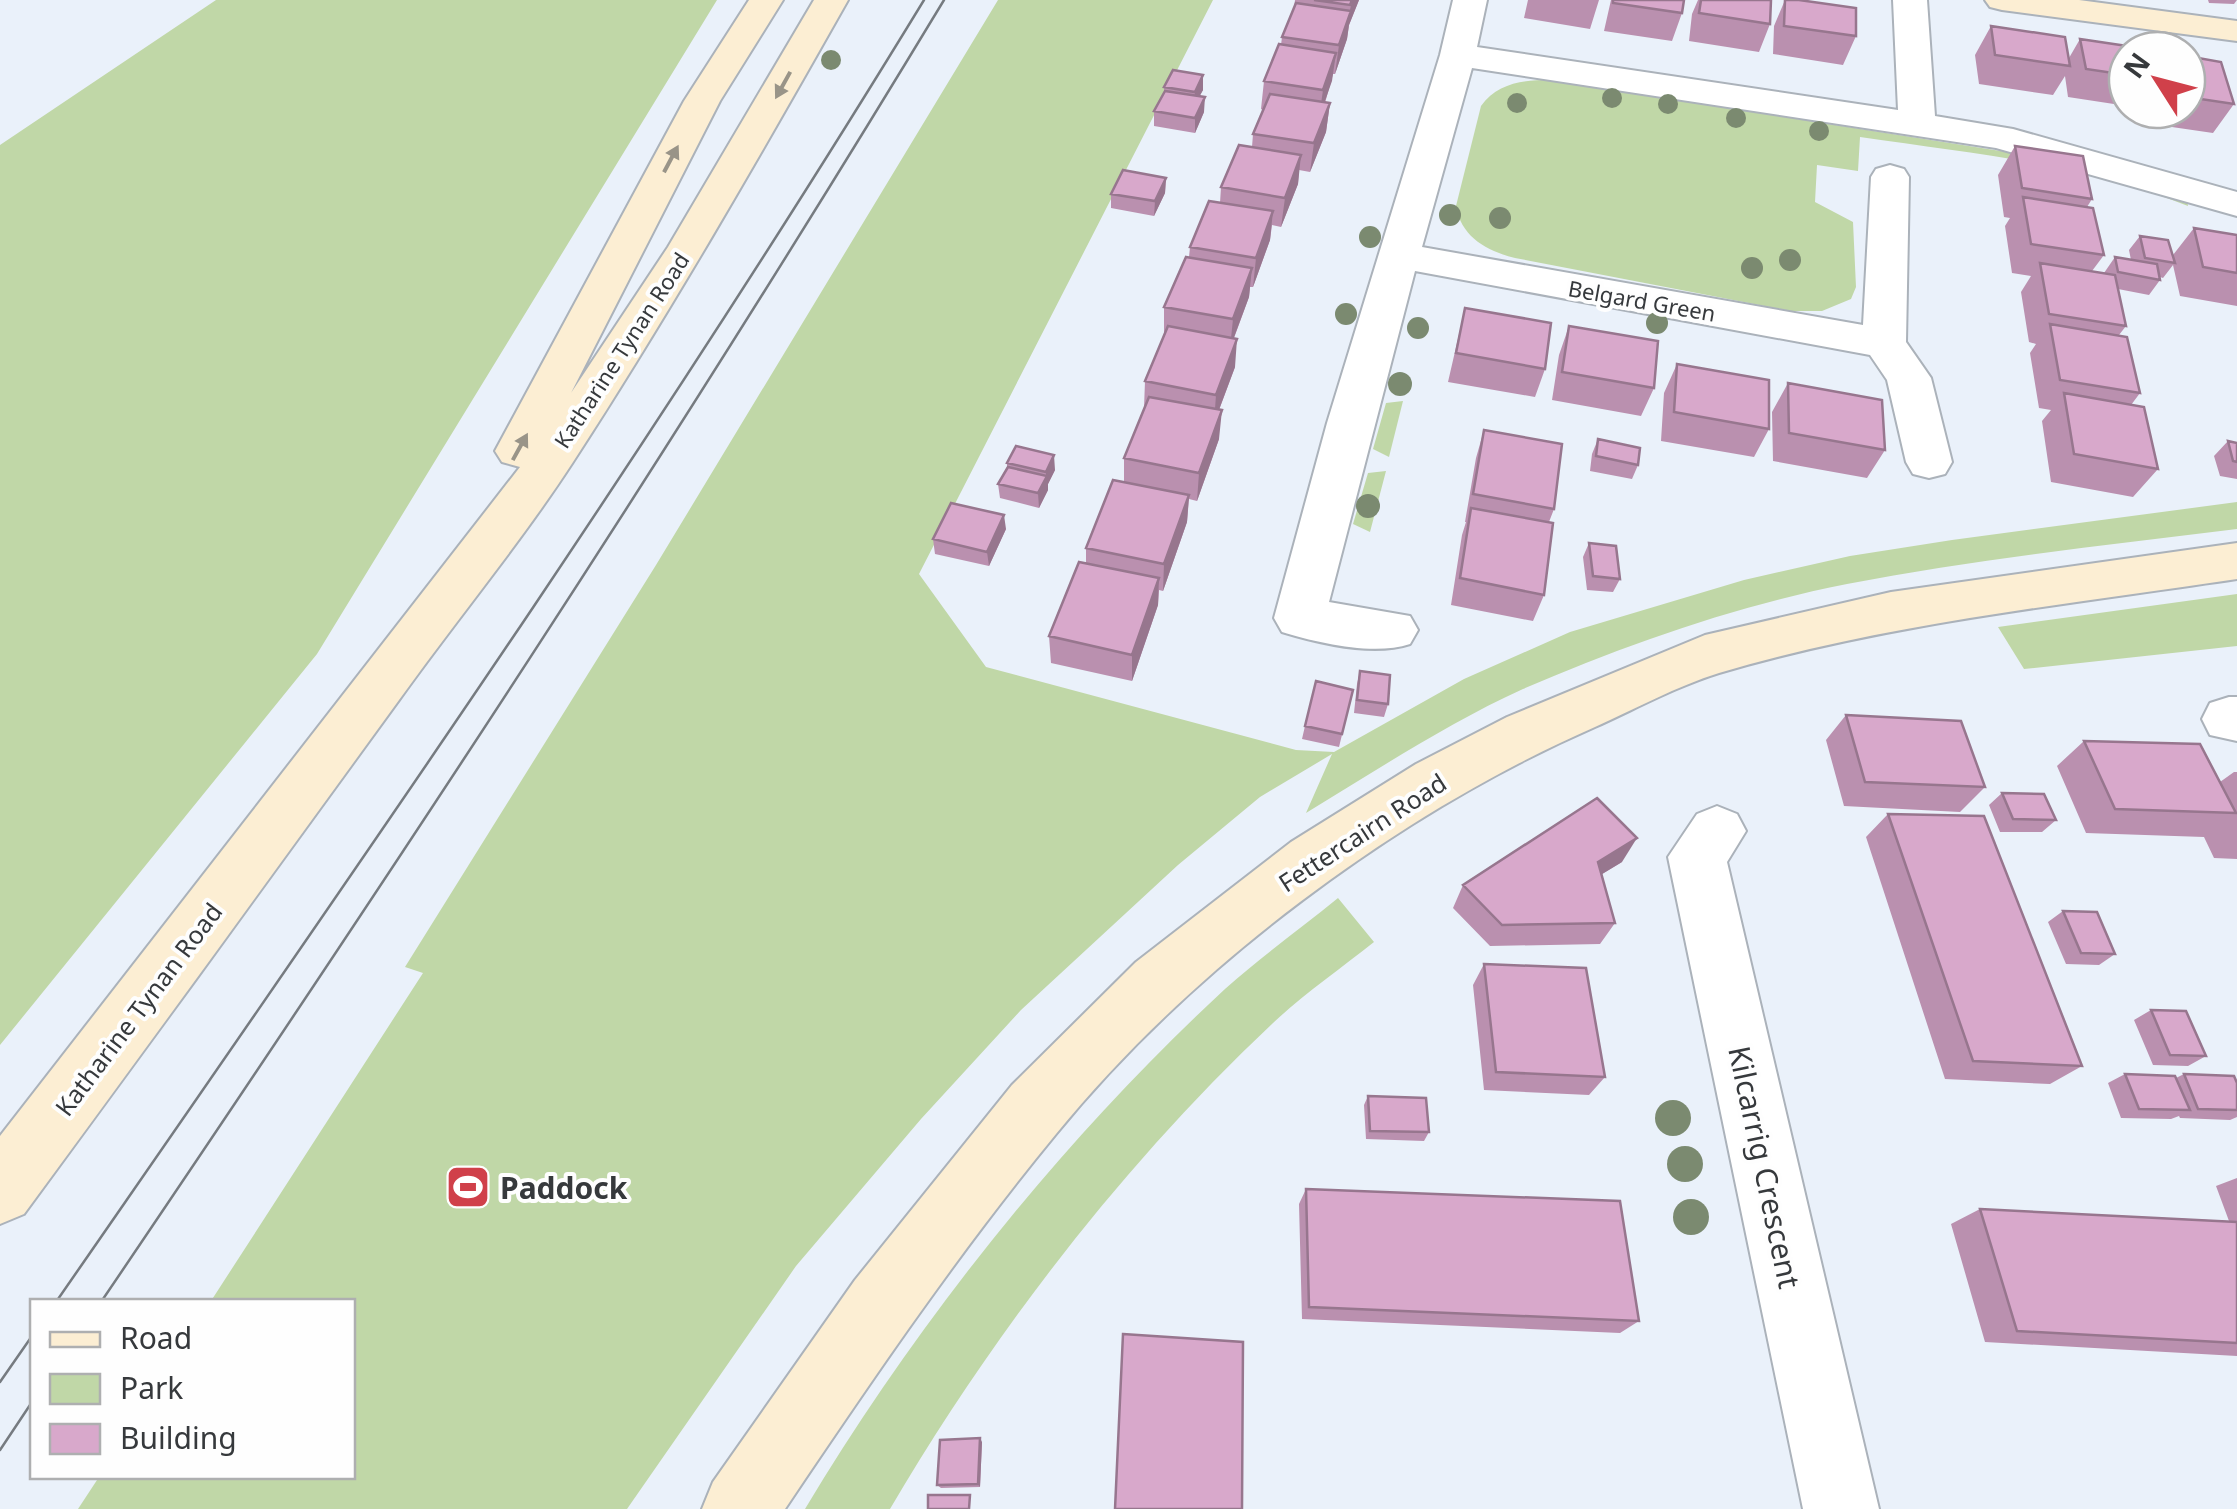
<svg xmlns="http://www.w3.org/2000/svg" width="2237" height="1509" viewBox="0 0 2237 1509" font-family="'Noto Sans',sans-serif">
	<rect width="100%" height="100%" fill="#eaf1fa"/>
	<path fill="#c0d7a7" d="M216,0H717L317,654L0,1045V145Z
		M998,0H1213L919,574L986,667L1296,750L1334,752L1464,679L1570,632L1744,580L1850,556L1952,540L2237,502V529C2107,545 1976,559 1847,584C1736,606 1627,644 1523,689C1448,723 1377,770 1306,813L1332,754L1260,797L1178,865L1021,1010L921,1119L796,1266L627,1509H78L99,1477L352,1476V1302L211,1301L423,973L405,967L656,565Z
		M1549,80L2070,162L2187,199L2188,206C2079,163 1976,154 1860,137L1858,171L1817,165L1815,202L1853,222L1856,287L1851,299L1822,311H1791L1515,258C1487,251 1461,237 1456,206L1481,106C1497,83 1524,80 1549,80Z
		M1403,401L1389,457L1373,449L1386,403Z
		M1386,471L1370,532L1353,524L1368,473Z
		M2237,594V646L2024,669L1998,627Z
		M1338,898L1374,942C1340,969 1304,994 1273,1023C1123,1164 995,1331 890,1509H805C919,1319 1063,1139 1225,989C1261,957 1301,928 1338,898Z"/>
	<g fill="none" stroke-linecap="round" stroke-linejoin="round">
		<defs>
			<path id="street" d="M1453,0H1487L1477,47L1898,110L1893,0H1927L1935,116L2013,129L2237,192V216L1996,148L1472,68L1422,247L1863,325L1871,177L1876,169L1890,165L1904,169L1909,177L1906,342L1931,378L1952,462L1945,474L1929,478L1913,474L1906,462L1887,380L1870,355L1415,271L1329,602L1410,616L1418,630L1410,644C1374,656 1318,643 1282,632L1274,618L1327,423L1440,55Z
				M2229,697H2237V741L2210,735L2202,719L2210,703Z
				M1717,806L1737,814L1746,831L1727,862L1879,1509H1803L1668,857L1697,814Z"/>
			<path id="secondary" d="M749,0H783L720,101L571,393L668,247L814,0H848C760,156 671,311 573,462C519,545 456,620 399,700C274,872 150,1043 24,1214L0,1224V1136L520,467L502,462L495,451L684,101Z
				M1985,0H2079L2237,21V41L2002,10L1990,7Z
				M2237,543V579C2064,605 1888,623 1719,673C1677,686 1635,709 1595,727C1398,813 1192,967 1056,1134C958,1253 871,1381 785,1509H702L713,1482L855,1280L1012,1085L1136,962L1291,842L1416,764L1507,717L1705,635L1891,592Z"/>
		</defs>
		<use href="#street" stroke="#abb2ba" stroke-width="4"/>
		<use href="#secondary" stroke="#abb2ba" stroke-width="4"/>
		<use href="#street" fill="#fff" fill-rule="evenodd"/>
		<use href="#secondary" fill="#fceed3" fill-rule="evenodd"/>
		<path stroke="#767b80" stroke-width="2.5" d="M56,1302C353,873 652,446 924,0
			M101,1302C391,874 676,443 944,0
			M0,1382L32,1336
			M0,1450L32,1402"/>
	</g>
	<g fill="#7b8a70">
		<circle cx="831" cy="60" r="10"/>
		<circle cx="1612" cy="98" r="10"/>
		<circle cx="1517" cy="103" r="10"/>
		<circle cx="1668" cy="104" r="10"/>
		<circle cx="1736" cy="118" r="10"/>
		<circle cx="1819" cy="131" r="10"/>
		<circle cx="1450" cy="215" r="11"/>
		<circle cx="1500" cy="218" r="11"/>
		<circle cx="1370" cy="237" r="11"/>
		<circle cx="1790" cy="260" r="11"/>
		<circle cx="1752" cy="268" r="11"/>
		<circle cx="1346" cy="314" r="11"/>
		<circle cx="1657" cy="323" r="11"/>
		<circle cx="1418" cy="328" r="11"/>
		<circle cx="1400" cy="384" r="12"/>
		<circle cx="1368" cy="506" r="12"/>
		<circle cx="1673" cy="1118" r="18"/>
		<circle cx="1685" cy="1164" r="18"/>
		<circle cx="1691" cy="1217" r="18"/>
	</g>
	<path fill="#ba90af" d="M1295,0H1359L1349,25L1347,39L1335,74H1333L1325,103H1330L1326,132L1310,172L1299,170L1298,184L1281,227L1272,225L1270,240L1253,287H1250L1249,297L1234,338L1235,367L1219,410V439L1197,501L1189,499L1187,522L1163,591L1159,590L1158,605L1132,681L1051,663L1049,636L1086,563V548L1124,482V458L1144,408L1145,381L1164,336V307L1189,257L1190,247L1220,203L1221,187L1252,147L1253,134L1263,110L1261,109L1264,81L1281,45L1282,37L1294,8Z
		M1528,0H1599L1590,29L1524,18Z
		M1611,0H1684L1682,13L1672,41L1604,31Z
		M1698,0H1771L1770,24L1759,52L1689,41L1692,14Z
		M1785,0L1856,36L1843,65L1773,54L1774,26Z
		M2208,0H2237L2234,4L2209,3Z
		M1991,26L2069,58L2080,39L2127,50V106L2068,97L2065,76L2053,95L1979,84L1975,55Z
		M2187,56L2234,104L2213,133L2165,126L2162,110H2187Z
		M1164,87L1203,90L1199,96L1204,112L1195,133L1154,126V111L1164,92Z
		M2015,146L2092,199L2087,207L2104,255L2092,271L2104,273L2115,257L2131,260L2129,250L2140,236L2173,255L2194,228L2237,235V306L2180,296L2173,265L2163,278L2160,277V280L2149,295L2118,289L2126,326L2119,335L2140,393L2131,405L2158,469L2133,497L2051,482L2042,421L2051,410L2039,408L2030,353L2036,344L2029,342L2021,292L2031,276L2012,273L2005,226L2010,218L2004,217L1998,175Z
		M1166,178L1165,193L1154,216L1111,208V194Z
		M1465,308L1545,369L1535,397L1448,382Z
		M1569,326L1654,388L1641,416L1552,400L1559,355Z
		M1677,364L1769,429L1754,457L1661,441L1664,393Z
		M1788,383L1885,450L1867,478L1773,461L1772,412Z
		M1484,430L1554,509L1549,522L1544,595L1533,621L1451,605L1462,535L1466,522H1465L1476,458Z
		M1598,439L1638,465L1632,479L1590,471L1592,454Z
		M2228,441L2237,443V479L2220,476L2214,456Z
		M1007,463L1055,470L1048,484V490L1039,508L1000,498L998,484L1007,467Z
		M1006,529L989,566L935,554L933,539Z
		M1589,543L1620,579L1613,592L1587,590L1583,557Z
		M1360,671L1388,704L1384,717L1354,713L1357,684Z
		M1353,690L1339,747L1302,739L1305,726Z
		M1846,715L1985,787L1960,812L1844,806L1826,740Z
		M2084,741L2220,782L2234,772H2237V859L2214,858L2204,837L2086,833L2057,766Z
		M2002,793L2056,820L2042,832H2000L1989,805Z
		M1888,814L2082,1066L2050,1084L1945,1079L1866,837Z
		M1622,862L1602,874L1615,923L1600,944L1490,946L1453,908L1463,885Z
		M2063,911L2115,954L2099,965L2066,964L2048,922Z
		M1484,964L1605,1077L1589,1095L1484,1090L1473,985Z
		M2151,1010L2206,1056L2188,1066L2153,1065L2134,1020Z
		M2125,1074L2176,1078L2184,1074L2237,1083V1117L2230,1120L2180,1118L2179,1116L2171,1119L2121,1118L2108,1083Z
		M1368,1096L1429,1132L1424,1141L1366,1139L1364,1105Z
		M2237,1178V1356L1985,1342L1951,1224L1980,1209L2229,1221L2216,1186Z
		M1306,1189L1639,1321L1620,1333L1302,1319L1299,1204Z
		M982,1442L980,1487L941,1488L937,1485Z"/>
	<path fill="#97768e" d="M1352,0H1359L1349,25L1347,39L1335,74L1339,45L1348,20Z
		M1336,53L1332,81L1319,118L1323,90Z
		M1203,75V90L1194,107L1195,92Z
		M1205,97L1204,112L1195,133V118Z
		M1330,103L1326,132L1310,172L1314,143Z
		M1301,155L1298,184L1281,227L1285,198Z
		M1166,178L1165,193L1154,216L1155,201Z
		M1273,211L1270,240L1253,287L1256,258Z
		M1252,268L1249,297L1230,348L1233,319Z
		M1237,339L1235,367L1214,423L1216,395Z
		M1222,410L1219,439L1197,501L1199,473Z
		M1054,455L1055,470L1048,484V490L1039,508L1038,493L1046,478V472Z
		M1189,495L1187,522L1163,591L1164,564Z
		M1004,515L1006,529L989,566L987,552Z
		M1159,578L1158,605L1132,681V655Z
		M1637,838L1622,862L1584,885L1598,862Z
		M980,1438L982,1442L980,1487L978,1484Z"/>
	<path fill="#d8a8cb" stroke="#97768e" stroke-width="2.5" d="M1314,0H1352L1350,5Z
		M1613,0H1684L1682,13L1613,3Z
		M1701,0H1771L1770,24L1699,13Z
		M1785,0H1799L1856,8V36L1784,26Z
		M1296,3L1351,11L1339,45L1282,37Z
		M1991,26L2065,37L2070,66L1995,55Z
		M2080,39L2154,50H2127V75L2086,69Z
		M1279,44L1336,53L1323,90L1264,81Z
		M2187,56L2221,62L2234,104L2187,97Z
		M1173,70L1203,75L1195,92L1164,87Z
		M1165,91L1205,97L1195,118L1154,111Z
		M1270,94L1330,103L1314,143L1253,134Z
		M1239,145L1301,155L1285,198L1221,187Z
		M2015,146L2083,156L2092,199L2022,188Z
		M1123,170L1166,178L1155,201L1111,194Z
		M2023,197L2093,208L2104,255L2031,244Z
		M1209,201L1273,211L1256,258L1190,247Z
		M2194,228L2237,235V273L2203,267Z
		M2140,236L2168,240L2175,263L2145,258Z
		M1186,257L1252,268L1233,319L1164,307Z
		M2115,257L2157,264L2160,280L2118,272Z
		M2040,263L2115,275L2126,326L2049,314Z
		M1465,308L1551,323L1545,369L1456,353Z
		M2050,324L2127,337L2140,393L2060,380Z
		M1168,326L1237,339L1216,395L1145,381Z
		M1569,326L1658,341L1654,388L1562,372Z
		M1677,364L1769,380V429L1674,412Z
		M1788,383L1882,400L1885,450L1789,433Z
		M2064,393L2144,407L2158,469L2074,454Z
		M1149,397L1222,410L1199,473L1124,458Z
		M1484,430L1562,444L1554,509L1473,494Z
		M1598,439L1640,448L1638,465L1596,456Z
		M2228,441L2237,443V462L2233,461Z
		M1016,446L1054,455L1046,472L1007,463Z
		M1008,467L1047,476L1038,493L998,484Z
		M1113,480L1189,495L1164,564L1086,548Z
		M951,503L1004,515L987,552L933,539Z
		M1471,508L1553,523L1544,595L1460,578Z
		M1589,543L1616,546L1620,579L1593,576Z
		M1079,562L1159,578L1132,655L1049,636Z
		M1360,671L1390,675L1388,704L1357,700Z
		M1316,681L1353,690L1342,734L1305,726Z
		M1846,715L1961,721L1985,787L1865,782Z
		M2084,741L2200,744L2236,813L2115,809Z
		M2002,793L2044,794L2056,820L2013,819Z
		M1597,798L1637,838L1598,862L1615,923L1502,925L1463,885Z
		M1888,814L1984,816L2082,1066L1973,1061Z
		M2063,911L2097,912L2115,954L2081,953Z
		M1484,964L1586,968L1605,1077L1496,1072Z
		M2151,1010L2186,1011L2206,1056L2170,1055Z
		M2125,1074L2175,1076L2190,1110L2139,1109Z
		M2184,1074L2234,1076L2237,1083V1110L2198,1109Z
		M1368,1096L1426,1098L1429,1132L1370,1131Z
		M1306,1189L1620,1201L1639,1321L1309,1307Z
		M1980,1209L2237,1222V1343L2017,1331Z
		M1123,1334L1243,1342L1242,1509H1115Z
		M980,1438L978,1484L937,1485L940,1440Z
		M928,1495H970L969,1509H928Z"/>
	<defs><path id="oneway-solid" d="M-6-.8H1V-3.2L6.5 0L1 3.2V.8H-6Z" transform="scale(2.5)"/></defs>
	<g fill="#999488">
		<use href="#oneway-solid" transform="translate(783 85) rotate(119)"/>
		<use href="#oneway-solid" transform="translate(671 159) rotate(-62)"/>
		<use href="#oneway-solid" transform="translate(520 447) rotate(-61)"/>
	</g>
	<defs>
		<symbol id="stadium-square" viewBox="-11 -11 22 22"><rect x="-9" y="-9" width="18" height="18" rx="4" fill="#d0404a" stroke="#fefefe"/><path d="M0-5a6.5 5 0 1 0 0 10a6.5 5 0 1 0 0-10ZM-3.5-1.8h7v3.6h-7Z" fill="#fff"/></symbol>
	</defs>
	<g fill-rule="evenodd">
		<use href="#stadium-square" x="443" y="1162" width="50" height="50"/>
	</g>
	<g text-anchor="middle" dominant-baseline="central" stroke-width="8" stroke-linejoin="round" paint-order="stroke">
		<g font-size="22" fill="#36393c" stroke="#fefefe">
			<text transform="translate(1642 300) rotate(10)">Belgard Green</text>
			<text transform="translate(621 350) rotate(-57)">Katharine Tynan Road</text>
		</g>
		<g font-size="25" fill="#36393c" stroke="#fefefe">
			<text transform="translate(1362 832) rotate(-33)">Fettercairn Road</text>
			<text transform="translate(138 1009) rotate(-53)">Katharine Tynan Road</text>
		</g>
		<g font-size="30" fill="#36393c" stroke="#fefefe">
			<text transform="translate(1765 1167) rotate(78)">Kilcarrig Crescent</text>
		</g>
		<g font-size="30" font-weight="bold" fill="#36393c" stroke="#fefefe" text-anchor="start">
			<text x="500" y="1187">Paddock</text>
		</g>
	</g>
	<rect x="30" y="1299" width="325" height="180" fill="#fefefe" stroke="#aeafb0" stroke-width="2.5"/>
	<rect x="50" y="1332" width="50" height="15" fill="#fceed3" stroke="#aeafb0" stroke-width="2.5"/>
	<text x="120" y="1349" font-size="30" fill="#36393c">Road</text>
	<rect x="50" y="1374" width="50" height="30" fill="#c0d7a7" stroke="#aeafb0" stroke-width="2.5"/>
	<text x="120" y="1399" font-size="30" fill="#36393c">Park</text>
	<rect x="50" y="1424" width="50" height="30" fill="#d8a8cb" stroke="#aeafb0" stroke-width="2.5"/>
	<text x="120" y="1449" font-size="30" fill="#36393c">Building</text>
	<g transform="translate(2157 80) rotate(306)"><circle r="48" fill="#fefefe" stroke="#aeafb0" stroke-width="2.5"/>
	<path d="M0-8L18 38L0 25L-18 38Z" fill="#d0404a"/>
	<text y="-15" font-size="28" font-weight="bold" text-anchor="middle" fill="#36393c">N</text>
	</g>
</svg>
